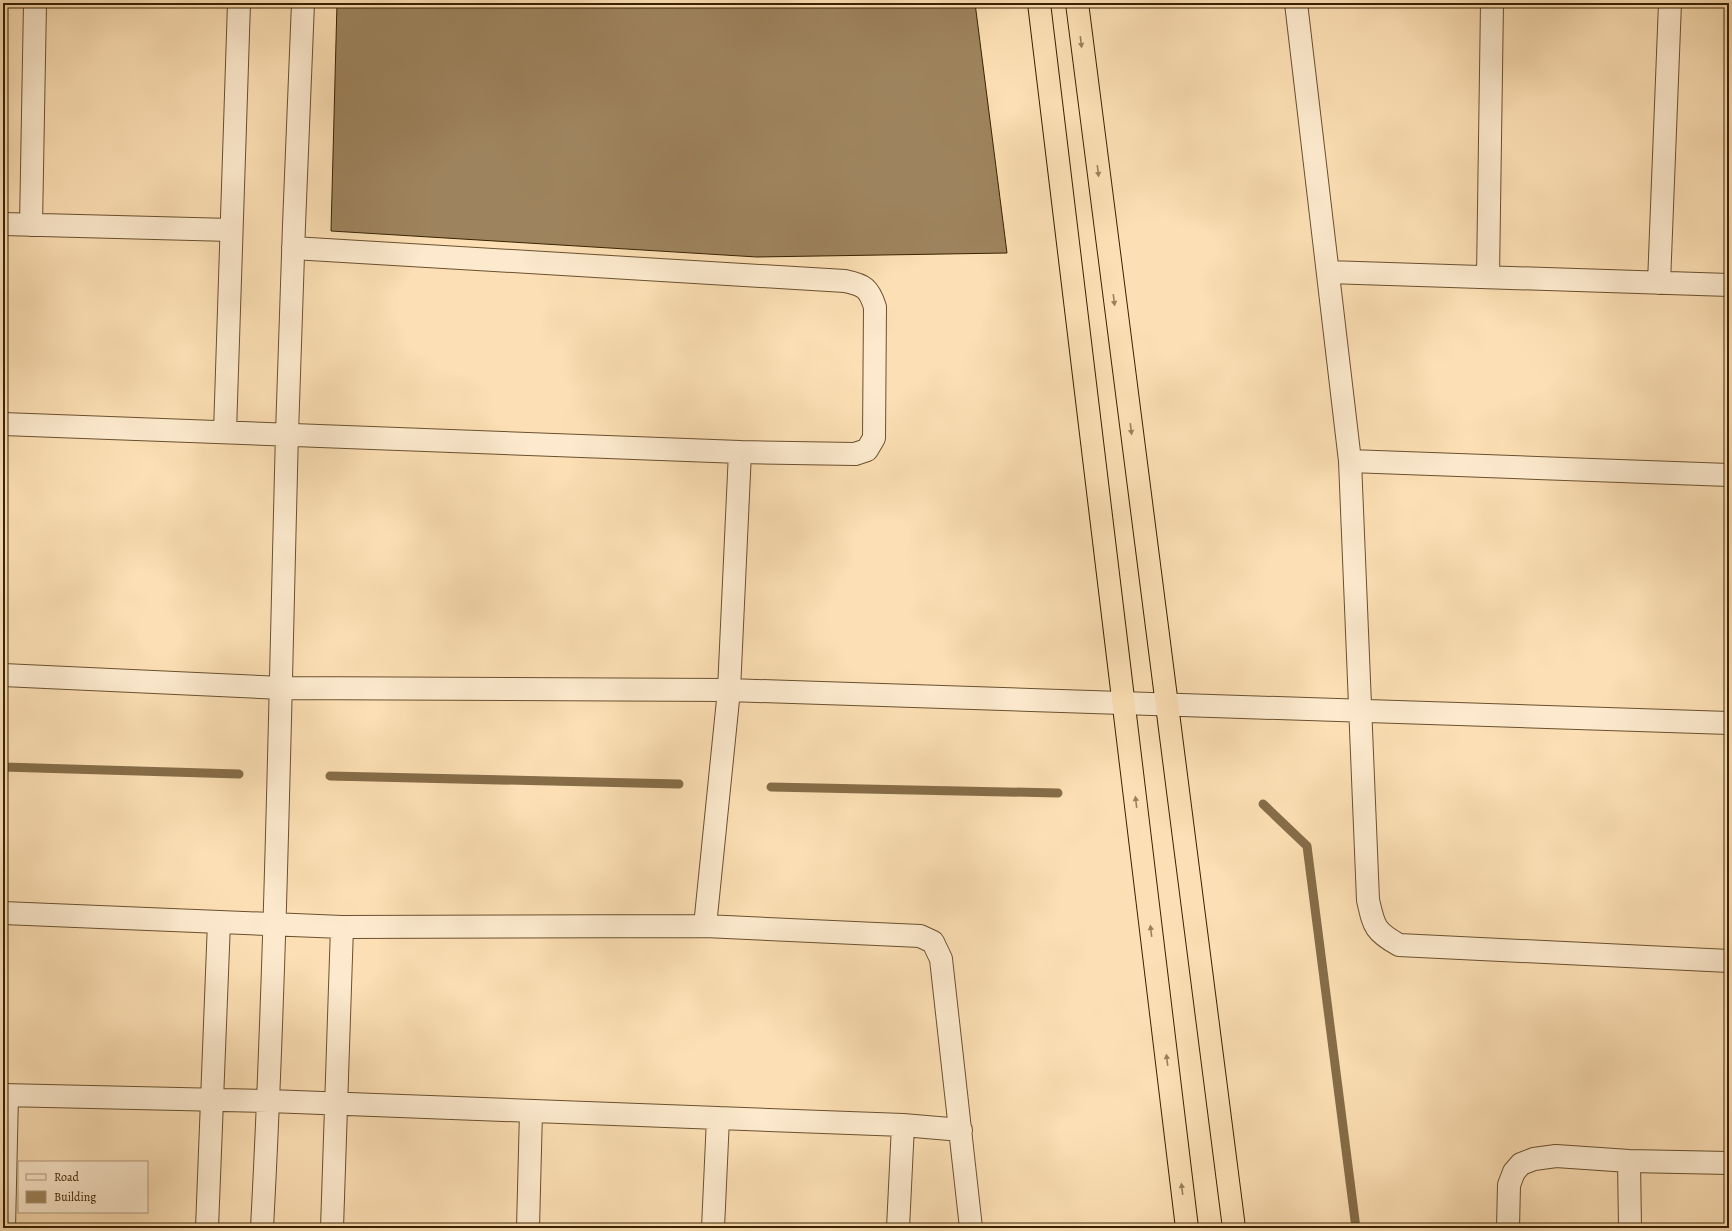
<svg xmlns="http://www.w3.org/2000/svg" width="1732" height="1231" viewBox="0 0 1732 1231" font-family="Alegreya,serif">
	<rect width="100%" height="100%" fill="#fcdfb4"/>
	<filter id="stains"><feTurbulence type="fractalNoise" baseFrequency=".005" numOctaves="4"/><feColorMatrix values="0 0 0 0 .2 0 0 0 0 .09 0 0 0 0 .02 0 0 0 .5 -.17"/></filter>
	<radialGradient id="worn" r=".72"><stop offset=".6" stop-color="#630" stop-opacity="0"/><stop offset="1" stop-color="#630" stop-opacity=".3"/></radialGradient>
	<g fill="none" stroke-linecap="round" stroke-linejoin="round">
		<path stroke="#866d48" stroke-width="9" d="M3,767L239,774
			M330,776L679,784
			M771,787L1058,793
			M1263,804L1307,846L1356,1228"/>
	</g>
	<path fill="#9e845e" stroke="#392201" d="M337,3H975L1007,253L757,257L331,231Z"/>
	<g fill="none" stroke-linecap="round" stroke-linejoin="round">
		<defs>
			<path id="minor" d="M1296,3L1350,461L1368,900C1374,926 1374,931 1399,945L1729,961
				M3,224L231,230
				M31,225L35,3
				M1328,272L1729,285
				M1488,277L1492,3
				M1659,283L1670,3
				M3,424L740,452L855,454L867,450L874,438L875,307C869,288 864,285 845,281L293,248
				M225,432L239,3
				M1350,461L1729,475
				M3,675L282,688L729,690L1729,723
				M3,913L342,927L705,926L920,936L933,942L941,959L971,1228
				M705,926L729,690L740,452
				M3,1095L269,1101L903,1125L961,1130
				M1629,1161L1630,1228
				M4,1228L7,1095
				M207,1228L219,922
				M262,1228C276,964 280,699 287,434C291,290 297,147 303,3
				M332,1228L342,927
				M528,1228L531,1111
				M713,1228L718,1118
				M898,1228L903,1125
				M1508,1228L1509,1185L1514,1172L1521,1164L1534,1159L1556,1156L1629,1161L1729,1163"/>
			<path id="trunk" d="M1039,3L1187,1228
				M1077,3L1234,1228"/>
		</defs>
		<use href="#minor" stroke="#6a512e" stroke-width="24"/>
		<use href="#trunk" stroke="#392201" stroke-width="24"/>
		<use href="#minor" stroke="#fdeace" stroke-width="22"/>
		<use href="#trunk" stroke="#fcdfb4" stroke-width="22"/>
	</g>
	<defs><path id="oneway-solid" d="M-6-.8H1V-3.2L6.5 0L1 3.2V.8H-6Z"/></defs>
	<g fill="#9a805a">
		<use href="#oneway-solid" transform="translate(1081 42) rotate(83)"/>
		<use href="#oneway-solid" transform="translate(1098 171) rotate(83)"/>
		<use href="#oneway-solid" transform="translate(1114 300) rotate(83)"/>
		<use href="#oneway-solid" transform="translate(1131 429) rotate(83)"/>
		<use href="#oneway-solid" transform="translate(1136 802) rotate(-97)"/>
		<use href="#oneway-solid" transform="translate(1151 931) rotate(-97)"/>
		<use href="#oneway-solid" transform="translate(1167 1060) rotate(-97)"/>
		<use href="#oneway-solid" transform="translate(1182 1189) rotate(-97)"/>
	</g>
	<rect width="1732" height="1231" fill="none" stroke="#fcdfb4" stroke-width="16"/>
	<rect x="4" y="4" width="1724" height="1223" fill="none" stroke="#392201" stroke-width="2"/>
	<rect x="8" y="8" width="1716" height="1215" fill="none" stroke="#392201"/>
	<rect x="18" y="1161" width="130" height="52" fill="#fdeace" stroke="#af9a7c"/>
	<rect x="26" y="1174" width="20" height="6" fill="#fdeace" stroke="#af9a7c"/>
	<text x="54" y="1181" font-size="12" fill="#392201">Road</text>
	<rect x="26" y="1191" width="20" height="12" fill="#9e845e" stroke="#af9a7c"/>
	<text x="54" y="1201" font-size="12" fill="#392201">Building</text>
	<rect width="100%" height="100%" filter="url(#stains)"/>
	<rect width="100%" height="100%" fill="url(#worn)"/>
</svg>
